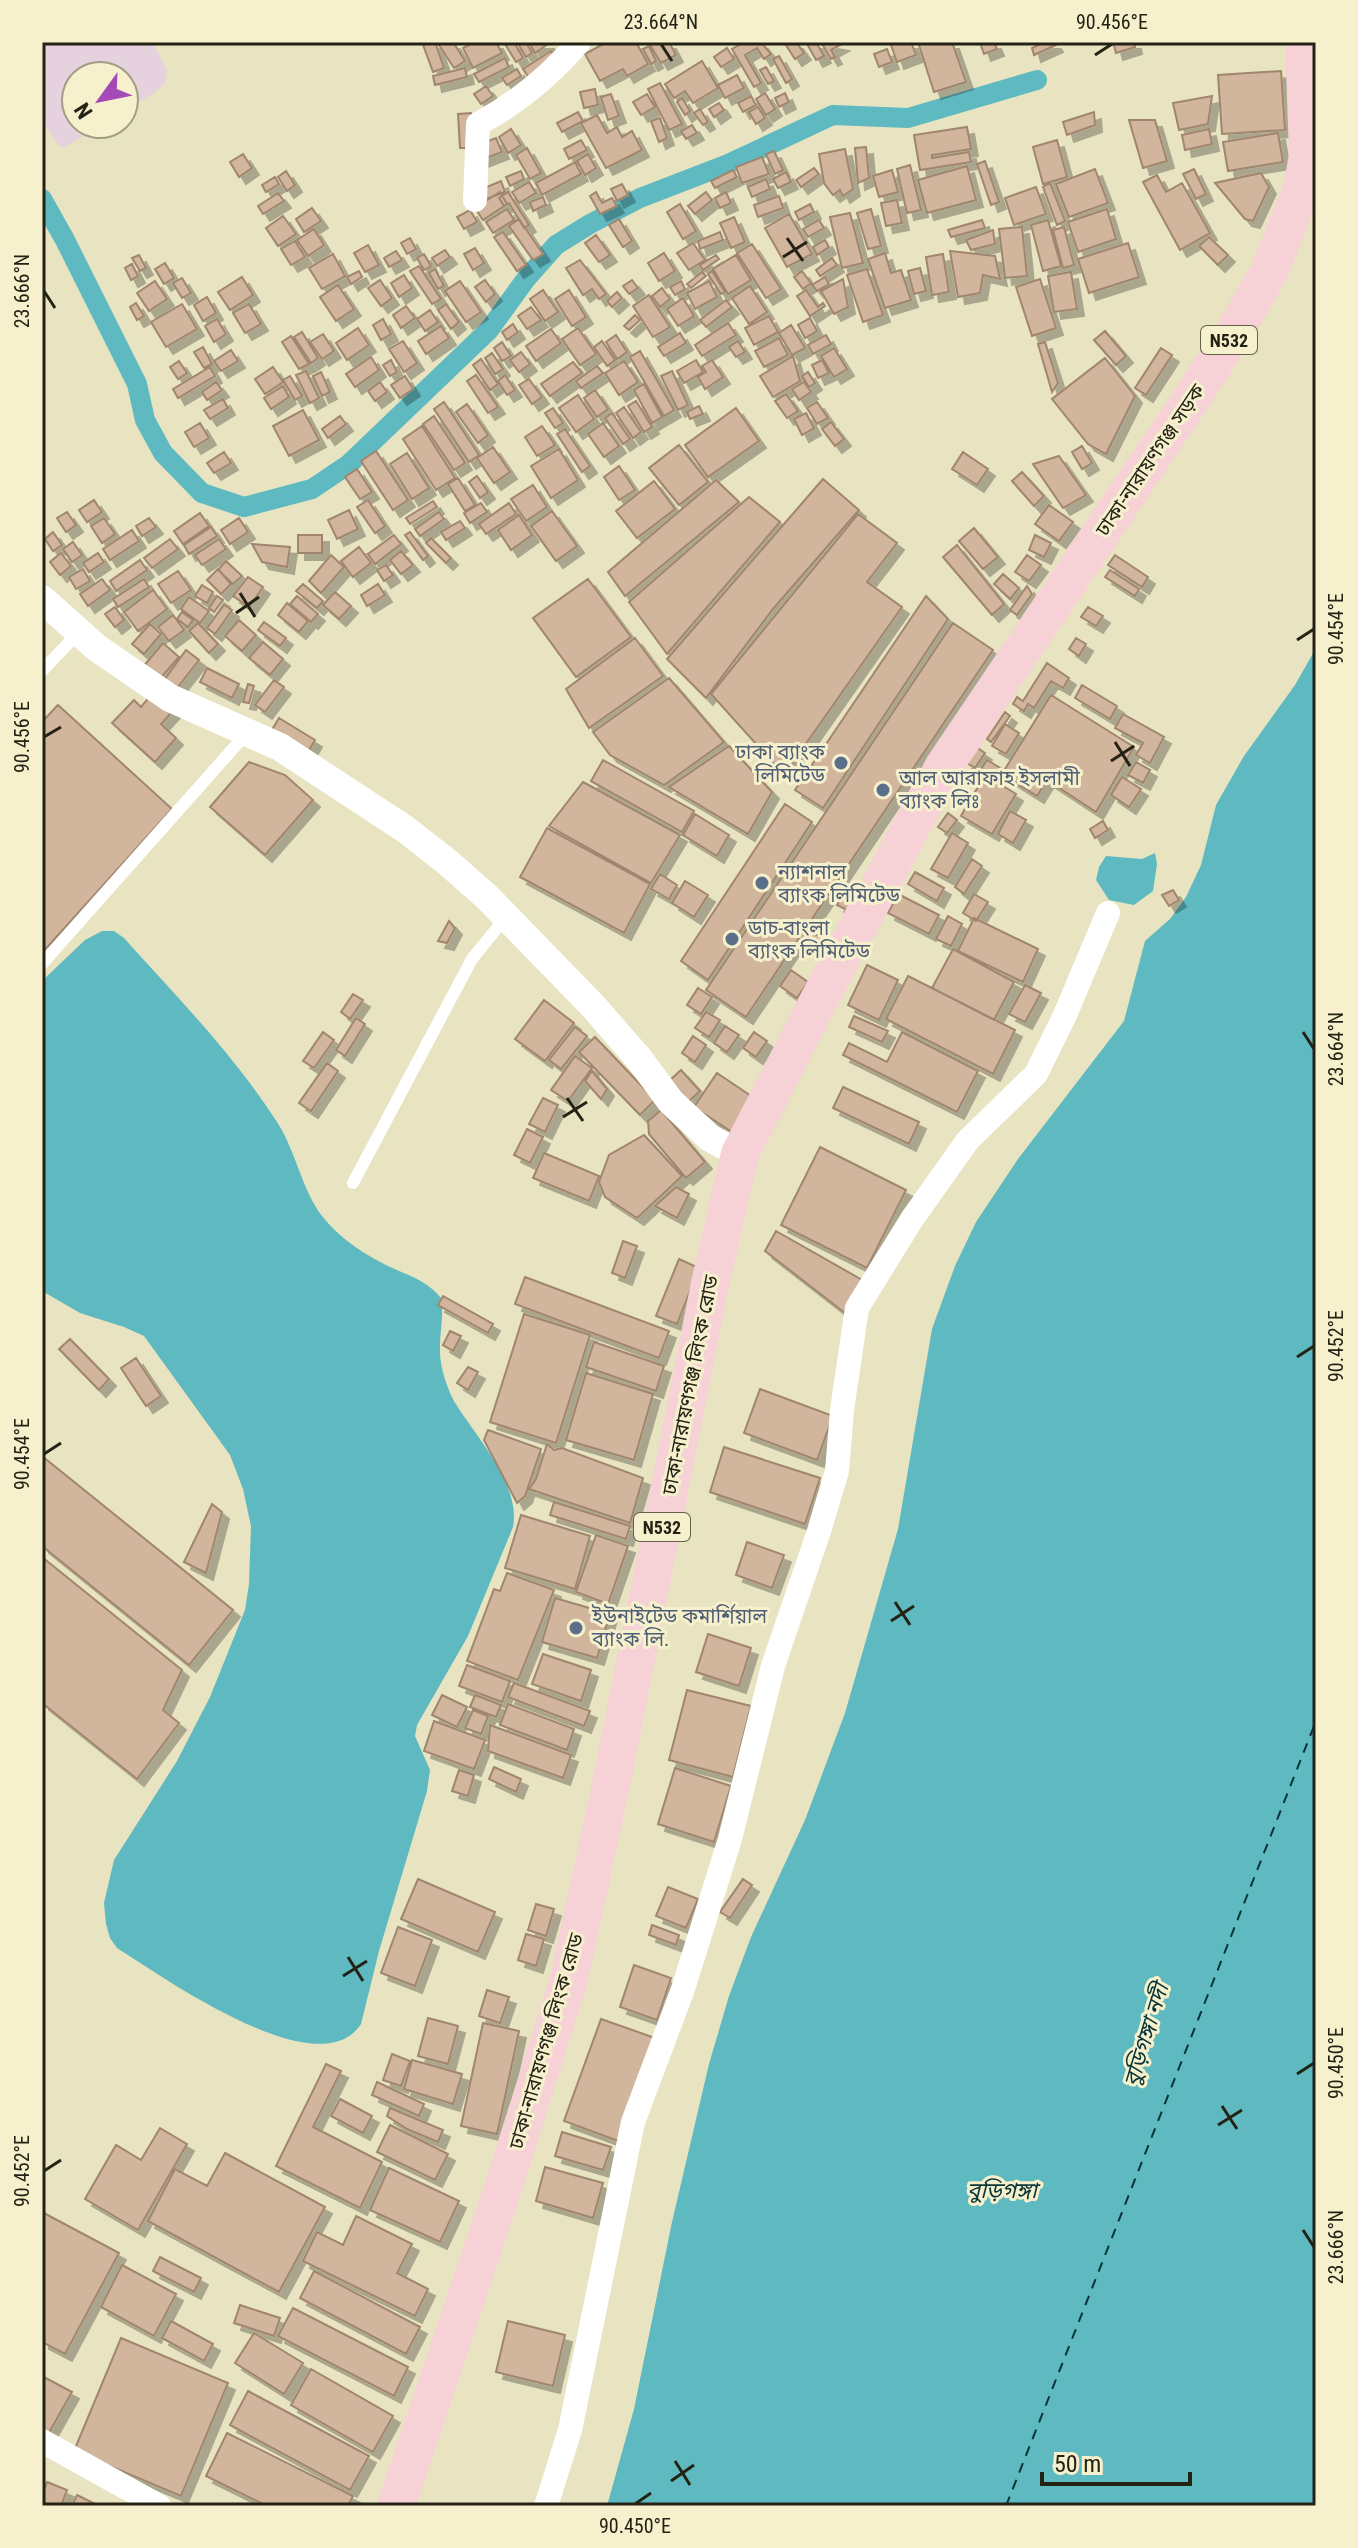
<svg xmlns="http://www.w3.org/2000/svg" width="1358" height="2548" viewBox="0 0 1358 2548" font-family="'Roboto Condensed','Noto Sans Bengali',sans-serif">
	<defs>
		<filter id="shadow"><feDropShadow dx="7" dy="7" stdDeviation="0" flood-color="#0004"/></filter>
	</defs>
	<rect width="100%" height="100%" fill="#e8e3c0"/>
	<path fill="#e6d1df" d="M42,42H153L167,71L165,83L154,93L124,111V76H76V124H103L64,148L58,145L42,119Z"/>
	<path fill="#5ebac0" d="M1316,648V2506H607L634,2409L672,2222L709,2064L729,1996L751,1937L805,1820L845,1713L898,1529L932,1329L955,1266L976,1222L1018,1159L1124,1021L1145,941L1170,919L1186,897L1201,865L1216,805L1244,756L1295,685Z
		M1155,853L1157,864L1153,891L1134,905L1109,900L1096,880L1099,867L1106,856L1142,859Z
		M102,931H114L124,938C177,997 234,1055 277,1122C296,1151 301,1188 322,1216C339,1238 365,1255 390,1267C410,1276 427,1281 441,1298C444,1315 440,1330 440,1347C439,1364 446,1386 454,1401C475,1436 521,1484 513,1527L468,1636L417,1725L415,1736L430,1770L427,1791L379,1951L361,2024C319,2089 162,1976 117,1948L110,1938L106,1924L104,1903L114,1860L177,1761L210,1697L245,1610L249,1584L251,1526L243,1489L230,1455L144,1336L124,1327L80,1313L42,1291V981L85,940Z"/>
	<g fill="none" stroke-linecap="round" stroke-linejoin="round">
		<path stroke="#5ebac0" stroke-width="20" d="M42,199L65,240L137,384L145,420L163,453L202,493L244,507L312,489L349,464L489,330L526,279L556,245L590,224L640,198L728,164L833,115L908,118L1037,80"/>
		<path stroke="#063437" stroke-width="2" stroke-dasharray="10 8" stroke-linecap="butt" d="M1006,2506L1316,1721"/>
	</g>
	<path fill="#d1b59c" stroke="#a0866e" stroke-width="2" filter="url(#shadow)" d="M422,42H435L444,68L433,72Z
		M437,42H453L465,61L454,68Z
		M475,42H496L502,53L473,68L463,48Z
		M509,42H514L523,58L516,62L505,44Z
		M517,42H526L532,53L526,57Z
		M534,42H547L548,44L535,53L530,44Z
		M607,42H636L648,64L627,76L623,69L600,81L585,54Z
		M655,42H669L676,55L661,63L650,45Z
		M744,42H761L771,54L764,59L757,48L745,55L761,83L754,87L732,49Z
		M784,42H796L804,53L795,59Z
		M806,42H816L824,56L816,60Z
		M821,42L827,44L831,42L842,44L831,50L835,57L831,59Z
		M890,42H911L916,55L897,62Z
		M918,42H952L966,82L934,92Z
		M994,42L997,49L984,54L980,43Z
		M1045,42H1054L1056,45L1034,55L1032,48Z
		M1113,42H1134L1135,47L1116,53Z
		M649,46L656,61L651,64L643,49Z
		M727,48L734,59L721,67L714,57Z
		M887,49L892,62L879,67L874,54Z
		M551,51L557,60L529,78L523,69Z
		M779,56L792,79L786,83L773,59Z
		M505,58L509,67L479,82L474,74Z
		M702,61L718,88L693,103L685,91L674,98L665,84Z
		M766,67L774,81L768,84L760,70Z
		M465,68L467,77L435,85L433,76Z
		M517,69L521,76L507,85L502,78Z
		M1281,71L1285,130L1222,134L1218,75Z
		M737,75L744,88L725,98L718,85Z
		M660,83L682,124L669,130L648,89Z
		M486,86L493,96L481,104L474,94Z
		M595,89L598,105L584,108L580,92Z
		M765,93L775,109L766,115L756,99Z
		M785,93L789,102L779,107L775,98Z
		M611,94L619,116L608,120L601,97Z
		M647,94L655,107L641,115L633,102Z
		M751,96L756,105L743,112L738,103Z
		M1212,96L1208,124L1179,130L1173,103Z
		M682,98L690,111L685,115L677,102Z
		M719,103L724,110L714,117L709,109Z
		M758,107L765,118L756,124L749,112Z
		M700,109L708,122L703,125L694,113Z
		M578,112L583,121L562,132L557,123Z
		M1094,112L1095,125L1067,135L1063,122Z
		M471,113L474,148H460L458,114Z
		M597,115L607,133L617,127L622,137L632,131L642,150L606,168L581,123Z
		M660,118L667,138L659,142L651,121Z
		M1129,120H1155L1167,161L1143,168Z
		M692,125L697,133L686,139L681,131Z
		M967,127L971,149L932,155V158L969,152L971,162L920,170L914,135Z
		M511,129L521,145L508,153L499,137Z
		M1209,129L1212,144L1185,150L1182,135Z
		M1278,133L1283,162L1228,171L1223,142Z
		M496,138L502,152L481,160L475,146Z
		M581,140L587,150L569,159L564,149Z
		M1057,140L1067,177L1043,184L1033,147Z
		M866,147L869,178L858,183L855,148Z
		M527,148L541,173L530,179L516,155Z
		M845,149L853,189L843,196L840,190L833,195L824,183L819,154Z
		M774,151L783,170L775,174L766,154Z
		M243,154L252,168L239,177L230,162Z
		M588,154L596,168L585,175L577,161Z
		M762,157L769,174L742,183L736,167Z
		M985,161L999,202L991,205L977,164Z
		M575,162L581,174L542,195L536,183Z
		M910,165L921,210L907,213L897,169Z
		M967,166L976,200L927,213L918,180Z
		M814,168L819,174L801,187L796,180Z
		M1095,169L1108,203L1069,217L1056,184Z
		M1194,169L1206,194L1196,199L1183,174Z
		M733,170L737,177L715,188L711,181Z
		M892,170L898,192L879,197L873,176Z
		M286,171L295,185L287,191L278,177Z
		M521,171L524,179L510,186L506,177Z
		M786,172L791,182L778,188L773,179Z
		M1261,173L1269,187L1253,221L1245,219L1215,183Z
		M1157,175L1166,192L1182,183L1210,233L1180,250L1143,182Z
		M275,177L279,184L266,192L262,185Z
		M766,179L770,189L752,197L748,187Z
		M501,181L505,192L481,201L477,191Z
		M529,182L536,193L519,203L512,192Z
		M1050,183L1065,221L1057,225L1043,187Z
		M622,184L628,195L617,201L611,189Z
		M1036,187L1046,214L1014,225L1005,198Z
		M500,192L507,204L483,220L475,208Z
		M508,192L529,225L524,228L509,203L504,206L499,198Z
		M596,192L602,203L612,198L617,206L600,214L590,196Z
		M706,192L712,200L695,214L688,206Z
		M726,192L731,203L720,208L715,198Z
		M278,193L284,201L263,214L258,206Z
		M779,196L783,208L758,217L754,205Z
		M543,197L546,205L533,211L530,202Z
		M897,200L902,223L886,226L881,203Z
		M680,204L696,231L683,239L667,212Z
		M810,204L814,212L799,220L795,212Z
		M312,208L321,221L304,232L296,219Z
		M507,209L514,220L493,233L486,222Z
		M871,209L881,246L868,249L857,213Z
		M1107,209L1116,239L1078,252L1068,222Z
		M470,210L477,222L464,229L457,217Z
		M850,213L863,263L842,268L830,217Z
		M789,214L812,254L787,267L765,228Z
		M283,216L296,234L278,246L266,228Z
		M734,217L745,242L731,248L720,223Z
		M519,219L543,254L533,260L509,226Z
		M619,219L632,241L623,247L609,225Z
		M819,220L824,228L808,237L803,229Z
		M982,220L985,228L951,237L948,230Z
		M1048,220L1061,266L1043,271L1031,225Z
		M1022,227L1027,276L1005,278L999,229Z
		M1064,227L1074,265L1063,268L1053,230Z
		M314,229L324,245L308,256L297,240Z
		M993,230L995,244L971,250L966,240Z
		M503,232L526,265L517,271L494,237Z
		M720,232L723,240L700,249L698,241Z
		M596,235L610,255L599,262L585,243Z
		M1209,237L1228,255L1218,265L1199,246Z
		M410,238L416,249L407,254L401,243Z
		M825,240L829,247L817,255L813,247Z
		M295,241L305,257L291,265L281,249Z
		M693,243L705,260L689,270L677,253Z
		M1128,243L1139,277L1089,293L1078,259Z
		M752,244L781,289L766,298L737,253Z
		M368,245L379,265L365,272L354,253Z
		M475,248L484,263L473,270L464,254Z
		M445,250L450,257L437,266L432,258Z
		M396,251L402,260L389,267L384,258Z
		M950,251L995,256L1000,279L983,275L980,293L958,297Z
		M664,253L675,271L659,281L648,263Z
		M885,253L891,273L901,270L911,300L885,308L868,259Z
		M333,254L345,276L322,289L309,268Z
		M424,254L431,266L424,270L417,258Z
		M943,254L949,292L932,295L926,257Z
		M139,255L146,268L140,271L132,258Z
		M716,255L719,259L703,270L700,265Z
		M736,255L751,280L728,294L713,269Z
		M832,258L837,265L820,276L816,270Z
		M580,260L606,294L599,299L592,289L583,295L566,268Z
		M165,263L174,278L164,284L155,269Z
		M132,264L138,276L131,280L125,268Z
		M419,266L441,299L432,304L410,271Z
		M920,268L926,291L914,294L908,271Z
		M435,269L444,286L438,289L429,273Z
		M867,269L883,315L863,322L847,275Z
		M359,271L362,277L351,284L347,277Z
		M712,271L725,292L721,294L708,274Z
		M802,271L811,283L803,289L794,277Z
		M702,272L706,276L691,288L687,284Z
		M1071,272L1077,309L1054,312L1048,276Z
		M404,275L412,288L399,297L391,283Z
		M242,277L253,295L230,310L218,292Z
		M825,277L829,284L817,291L812,285Z
		M182,278L191,293L182,298L173,283Z
		M843,279L848,307L834,314L821,291Z
		M1040,279L1056,328L1032,336L1016,287Z
		M380,280L392,298L381,306L368,288Z
		M485,280L495,294L486,302L475,287Z
		M632,280L638,288L629,294L623,286Z
		M155,281L167,299L149,311L137,293Z
		M460,281L481,312L466,322L445,291Z
		M681,281L685,289L675,295L670,287Z
		M709,281L717,297L695,309L687,293Z
		M338,285L354,309L336,321L320,297Z
		M750,286L767,312L749,324L732,298Z
		M662,288L670,299L660,307L652,296Z
		M543,290L558,312L545,321L530,299Z
		M569,290L586,317L572,326L555,299Z
		M806,290L818,307L823,303L825,306L810,316L797,296Z
		M617,292L622,298L612,307L607,301Z
		M649,295L670,327L653,337L633,306Z
		M207,297L216,313L203,321L194,305Z
		M683,298L694,316L678,326L667,309Z
		M726,300L732,307L706,327L700,320Z
		M136,303L144,316L137,320L130,307Z
		M182,304L197,329L166,347L151,322Z
		M249,304L261,324L245,333L233,313Z
		M446,304L459,322L451,329L438,310Z
		M406,306L415,318L401,328L393,315Z
		M531,307L541,320L527,329L518,316Z
		M430,310L438,322L425,331L417,319Z
		M635,315L640,320L629,330L624,326Z
		M769,316L778,332L754,345L745,328Z
		M810,318L817,331L805,338L798,325Z
		M217,319L226,334L214,342L205,326Z
		M383,319L391,334L381,340L373,325Z
		M728,323L736,335L702,356L695,345Z
		M513,324L518,332L507,340L502,332Z
		M791,325L805,348L792,355L779,333Z
		M441,326L449,338L426,354L418,341Z
		M358,328L369,345L347,360L336,343Z
		M578,328L596,354L580,365L562,339Z
		M551,329L561,343L536,361L526,346Z
		M1105,331L1126,356L1116,365L1094,340Z
		M302,332L318,358L311,363L294,337Z
		M680,333L686,343L664,356L658,347Z
		M323,334L334,351L322,359L310,342Z
		M616,335L627,352L617,359L606,342Z
		M826,335L831,344L813,354L808,345Z
		M291,336L309,364L299,369L282,342Z
		M779,338L788,355L764,367L755,351Z
		M403,341L417,363L404,372L389,349Z
		M602,341L615,360L607,366L594,347Z
		M738,341L745,352L736,357L729,347Z
		M502,342L511,356L502,361L494,348Z
		M1045,342L1058,383L1052,392L1038,344Z
		M203,347L212,364L204,368L194,352Z
		M834,348L847,369L834,377L821,356Z
		M1161,348L1172,355L1146,395L1135,388Z
		M231,350L238,361L221,371L214,361Z
		M640,351L674,410L664,416L630,357Z
		M521,352L530,364L519,372L510,360Z
		M492,353L503,369L495,374L485,358Z
		M793,356L800,381L773,397L760,376Z
		M371,357L379,370L355,387L346,374Z
		M1105,358L1135,396L1106,454L1088,444L1052,399Z
		M481,359L498,384L490,390L473,365Z
		M391,360L397,372L390,376L383,365Z
		M696,360L703,372L684,383L677,371Z
		M712,360L723,377L705,389L698,377L706,372L702,366Z
		M822,360L829,373L818,378L812,365Z
		M179,361L187,373L178,379L170,367Z
		M624,361L638,382L619,395L605,373Z
		M573,362L582,373L550,396L541,384Z
		M597,366L603,373L581,388L576,381Z
		M210,367L215,376L178,398L173,389Z
		M273,367L283,382L265,394L255,379Z
		M306,371L319,398L310,403L296,375Z
		M672,371L688,405L678,410L661,376Z
		M321,372L330,392L322,396L313,376Z
		M808,372L815,383L809,387L802,376Z
		M476,375L498,407L488,413L467,381Z
		M505,375L515,390L507,395L498,381Z
		M290,376L302,396L295,400L283,380Z
		M405,376L413,389L400,398L391,385Z
		M529,379L542,397L532,404L519,385Z
		M216,382L222,390L207,400L202,392Z
		M380,382L387,392L375,401L368,391Z
		M804,382L811,392L799,400L792,389Z
		M644,384L662,417L652,423L634,390Z
		M283,386L289,397L271,409L264,398Z
		M595,390L608,409L597,417L584,398Z
		M786,394L798,411L787,418L775,401Z
		M578,395L594,419L576,432L559,408Z
		M223,399L228,408L210,419L204,410Z
		M636,401L652,427L644,432L628,406Z
		M444,402L479,455L469,462L434,409Z
		M817,402L828,418L817,424L807,408Z
		M467,404L488,435L478,443L456,412Z
		M699,406L703,414L690,419L687,412Z
		M624,407L641,432L633,438L616,413Z
		M553,408L563,423L555,428L545,413Z
		M736,408L759,441L708,477L685,445Z
		M303,410L319,440L289,456L273,426Z
		M612,413L630,439L623,444L605,418Z
		M806,413L814,428L802,435L794,419Z
		M340,416L346,424L328,438L322,429Z
		M434,416L465,463L454,470L423,424Z
		M831,422L844,439L835,446L822,429Z
		M200,423L209,438L194,447L185,432Z
		M603,423L619,446L604,457L588,434Z
		M422,426L455,478L436,490L403,439Z
		M542,426L555,445L537,456L525,437Z
		M565,429L590,466L582,472L557,434Z
		M679,445L708,482L679,505L649,468Z
		M1082,446L1092,463L1082,469L1072,452Z
		M493,447L510,472L494,483L477,458Z
		M559,449L578,480L551,498L531,466Z
		M376,451L408,500L393,510L361,461Z
		M224,452L231,463L214,473L207,463Z
		M963,452L988,469L977,485L952,469Z
		M407,453L429,488L412,499L390,464Z
		M1059,456L1086,495L1063,508L1033,464Z
		M619,466L635,490L619,500L604,477Z
		M357,469L372,492L360,499L345,477Z
		M1022,472L1044,496L1034,506L1012,481Z
		M477,476L488,492L480,498L469,482Z
		M458,478L475,505L465,511L448,484Z
		M823,479L859,510L773,609L706,698L667,659Z
		M716,480L739,502L625,596L608,572Z
		M654,481L675,509L637,538L616,511Z
		M533,485L547,507L526,521L511,499Z
		M749,497L780,522L667,654L629,602Z
		M94,500L102,512L87,522L79,510Z
		M368,500L385,526L375,533L357,507Z
		M433,501L437,507L410,524L406,518Z
		M481,503L487,512L470,523L464,513Z
		M509,503L516,514L486,534L479,524Z
		M1049,505L1073,522L1059,541L1035,524Z
		M349,510L358,529L337,539L328,520Z
		M552,511L577,546L556,561L531,526Z
		M67,512L76,525L66,532L57,518Z
		M439,512L444,519L420,536L415,529Z
		M200,513L209,526L183,544L174,531Z
		M858,514L897,543L867,582L902,607L784,775L711,694Z
		M519,515L532,535L511,550L498,530Z
		M104,518L115,534L102,543L91,526Z
		M149,518L156,527L142,536L136,526Z
		M239,518L248,532L230,544L221,530Z
		M460,521L465,528L446,540L441,532Z
		M211,527L217,536L189,554L184,545Z
		M974,528L998,557L983,569L959,541Z
		M132,530L139,541L110,560L103,549Z
		M53,532L62,545L53,551L45,539Z
		M410,532L428,556L423,560L405,535Z
		M298,535H322V553H298Z
		M394,535L401,544L375,564L368,554Z
		M1035,535L1051,543L1044,557L1029,550Z
		M431,538L451,558L446,563L426,543Z
		M170,539L178,549L152,568L144,558Z
		M219,539L226,549L202,565L195,555Z
		M73,542L82,555L72,562L63,549Z
		M252,544L290,547L287,567L262,562Z
		M957,545L1004,604L992,615L943,557Z
		M359,547L371,563L353,577L341,561Z
		M401,551L413,565L401,574L390,560Z
		M61,553L71,566L60,575L50,562Z
		M98,553L104,562L89,572L83,563Z
		M331,555L344,567L321,593L309,581Z
		M1027,555L1041,565L1029,581L1015,572Z
		M1115,555L1148,577L1142,587L1108,565Z
		M140,560L147,570L116,591L110,581Z
		M226,561L242,576L233,584L218,570Z
		M386,565L393,575L384,581L377,570Z
		M83,569L90,581L76,589L69,577Z
		M218,569L231,584L221,594L207,580Z
		M1110,570L1139,589L1135,596L1105,577Z
		M178,571L191,590L171,603L158,584Z
		M1003,574L1019,588L1010,599L994,584Z
		M248,577L263,587L249,607L233,596Z
		M102,579L110,590L88,606L80,594Z
		M144,579L149,587L118,607L113,599Z
		M588,579L631,637L576,677L533,618Z
		M303,584L323,601L317,608L296,591Z
		M378,584L385,595L367,606L361,595Z
		M202,585L213,592L207,603L195,596Z
		M1027,586L1032,594L1017,615L1010,610Z
		M153,590L167,609L138,631L124,612Z
		M335,592L351,606L339,619L323,605Z
		M217,596L223,600L214,612L209,608Z
		M297,596L318,614L311,622L290,604Z
		M926,596L948,619L823,808L795,790Z
		M189,597L209,611L200,623L181,609Z
		M287,603L308,621L299,632L278,615Z
		M224,605L232,610L215,634L207,628Z
		M115,607L124,620L115,627L105,614Z
		M1088,607L1103,616L1096,626L1081,617Z
		M182,612L193,620L188,627L177,619Z
		M173,615L184,630L169,641L158,627Z
		M239,620L256,635L242,651L225,636Z
		M264,622L286,638L280,646L258,630Z
		M198,623L218,644L209,653L189,631Z
		M953,623L993,650L746,1017L706,990Z
		M150,624L161,634L144,654L132,644Z
		M635,638L663,676L589,728L566,689Z
		M1076,638L1086,644L1079,656L1069,649Z
		M263,642L283,659L270,675L249,658Z
		M163,643L179,657L157,682L142,668Z
		M186,650L199,660L174,692L162,683Z
		M1047,663L1069,678L1063,688L1051,681L1034,708L1028,704L1024,711L1013,704L1017,697L1023,701Z
		M207,668L239,684L232,698L200,682Z
		M669,678L724,742L664,785L610,755L593,732Z
		M274,680L284,687L265,712L255,705Z
		M248,684L254,686L249,703L243,702Z
		M1082,685L1117,706L1110,719L1075,698Z
		M153,693L173,711L161,724L176,738L155,762L112,723L134,700L141,707Z
		M1051,695L1134,747L1096,812L1047,780L1037,796L1002,774Z
		M58,705L172,809L42,953V722Z
		M1005,712L1010,716L991,742L987,739Z
		M1123,714L1164,737L1150,763L1136,755L1143,743L1115,728Z
		M279,718L315,740L305,757L269,735Z
		M1005,724L1019,733L1006,754L992,746Z
		M729,746L772,792L748,834L669,787Z
		M976,747L985,753L975,768L965,762Z
		M603,760L694,811L682,832L591,781Z
		M987,760L1002,769L996,778L981,769Z
		M249,762L285,775L313,800L265,855L210,807Z
		M1136,762L1150,770L1143,783L1128,775Z
		M985,775L1016,794L992,834L961,816Z
		M1122,777L1141,789L1129,807L1111,795Z
		M583,782L680,835L651,883L549,826Z
		M785,804L812,822L708,980L681,961Z
		M1010,811L1026,820L1013,843L998,834Z
		M948,813L957,820L947,833L938,827Z
		M695,814L729,835L717,856L683,835Z
		M1103,821L1108,830L1095,838L1090,829Z
		M547,828L650,884L624,933L520,877Z
		M952,833L968,843L948,878L931,869Z
		M972,859L982,866L964,894L955,887Z
		M915,872L944,888L937,901L908,884Z
		M660,874L677,885L669,899L651,889Z
		M685,881L708,895L694,917L672,903Z
		M1173,890L1179,900L1169,906L1162,895Z
		M843,894L857,902L851,912L837,905Z
		M898,894L939,915L929,934L888,913Z
		M974,894L988,902L976,921L963,913Z
		M948,916L962,924L951,946L936,939Z
		M974,918L1038,949L1023,982L958,951Z
		M449,921L455,928L447,943L438,941Z
		M810,931L830,942L822,957L802,946Z
		M953,949L1014,982L994,1020L932,988Z
		M867,965L898,980L879,1020L848,1005Z
		M791,970L808,982L797,998L780,986Z
		M908,976L1015,1030L993,1074L886,1019Z
		M1025,985L1041,993L1025,1022L1009,1014Z
		M698,988L712,997L701,1014L687,1005Z
		M353,994L363,1000L350,1019L341,1012Z
		M544,1000L574,1023L545,1061L515,1039Z
		M706,1012L720,1020L709,1037L695,1028Z
		M854,1016L888,1031L882,1042L849,1027Z
		M356,1018L365,1024L345,1056L336,1050Z
		M725,1026L739,1035L727,1052L714,1043Z
		M575,1027L587,1036L561,1069L549,1060Z
		M323,1032L334,1040L314,1068L303,1061Z
		M754,1032L767,1041L756,1057L743,1048Z
		M902,1032L978,1071L957,1112L843,1055L849,1043L887,1062Z
		M693,1036L706,1045L695,1062L682,1053Z
		M595,1037L655,1100L640,1115L579,1052Z
		M575,1056L592,1068L568,1101L551,1090Z
		M327,1063L338,1071L311,1111L299,1103Z
		M681,1070L700,1091L688,1102L668,1082Z
		M592,1071L607,1089L601,1099L585,1081Z
		M717,1073L757,1100L735,1134L694,1107Z
		M843,1087L919,1122L909,1144L833,1108Z
		M543,1098L558,1105L545,1132L529,1124Z
		M661,1110L705,1162L686,1178L649,1134L648,1121Z
		M527,1129L543,1137L530,1163L514,1155Z
		M644,1135L682,1176L637,1218L605,1197L599,1182L609,1155Z
		M820,1147L906,1190L867,1268L781,1225Z
		M544,1153L599,1176L589,1201L533,1178Z
		M676,1187L689,1194L677,1218L655,1206Z
		M776,1231L864,1281L845,1313L765,1251Z
		M623,1241L637,1246L625,1278L612,1273Z
		M679,1259L699,1268L677,1324L656,1316Z
		M525,1277L669,1331L659,1358L515,1304Z
		M443,1296L493,1324L488,1333L438,1305Z
		M524,1314L590,1335L556,1443L490,1422Z
		M450,1331L461,1336L453,1351L443,1345Z
		M70,1339L109,1379L99,1390L59,1349Z
		M594,1342L664,1366L656,1391L586,1367Z
		M136,1358L161,1396L146,1406L121,1368Z
		M468,1367L478,1372L468,1390L457,1383Z
		M586,1373L653,1394L634,1460L566,1440Z
		M760,1389L833,1416L817,1460L744,1433Z
		M488,1430L541,1449L525,1496L517,1503L484,1440Z
		M547,1444L554,1450L562,1448L643,1478L630,1523L529,1489L536,1479Z
		M724,1447L820,1478L805,1524L710,1492Z
		M42,1456L233,1610L189,1665L42,1546Z
		M554,1502L630,1526L626,1539L550,1515Z
		M212,1504L222,1512L206,1573L184,1562Z
		M521,1515L590,1536L575,1589L505,1568Z
		M596,1535L628,1546L608,1604L576,1592Z
		M747,1542L784,1555L772,1588L736,1575Z
		M42,1557L182,1670L163,1710L179,1723L137,1779L42,1703Z
		M507,1573L554,1590L518,1680L467,1661L494,1589L500,1591Z
		M555,1598L610,1614L597,1658L542,1642Z
		M708,1634L751,1648L739,1686L696,1672Z
		M543,1654L591,1670L581,1701L532,1684Z
		M467,1665L510,1681L502,1702L459,1686Z
		M514,1683L590,1711L584,1726L508,1697Z
		M687,1690L751,1706L733,1777L669,1760Z
		M442,1695L467,1707L457,1727L432,1715Z
		M475,1695L501,1705L496,1717L470,1707Z
		M508,1704L574,1729L567,1750L500,1725Z
		M473,1710L488,1716L481,1734L465,1728Z
		M434,1721L485,1740L474,1769L424,1751Z
		M490,1725L571,1755L563,1778L488,1751Z
		M494,1767L521,1779L516,1792L489,1779Z
		M675,1768L731,1786L714,1842L658,1824Z
		M459,1770L474,1775L468,1796L452,1791Z
		M418,1879L495,1912L478,1952L401,1919Z
		M743,1879L752,1885L730,1918L720,1912Z
		M668,1887L698,1899L686,1928L656,1916Z
		M536,1904L554,1909L546,1936L528,1930Z
		M652,1925L679,1935L676,1945L649,1935Z
		M398,1927L432,1940L415,1986L381,1973Z
		M526,1934L544,1939L536,1966L518,1960Z
		M634,1965L671,1978L657,2020L620,2007Z
		M487,1990L509,1997L500,2023L479,2016Z
		M428,2018L458,2026L448,2064L418,2056Z
		M601,2019L658,2039L621,2142L564,2121Z
		M483,2023L519,2031L497,2134L461,2126Z
		M392,2054L410,2061L401,2086L383,2080Z
		M412,2060L462,2074L453,2104L404,2089Z
		M326,2064L341,2071L313,2127L382,2162L360,2208L276,2166Z
		M377,2082L424,2104L419,2116L372,2095Z
		M340,2099L372,2116L363,2133L331,2116Z
		M390,2108L443,2130L438,2142L407,2129L387,2116Z
		M390,2125L448,2154L435,2180L377,2152Z
		M160,2128L187,2144L138,2230L85,2199L116,2145L141,2160Z
		M562,2132L611,2147L603,2170L555,2156Z
		M225,2153L325,2207L279,2292L148,2221L175,2169L207,2186Z
		M545,2167L603,2183L593,2218L536,2201Z
		M389,2168L459,2201L440,2242L370,2210Z
		M42,2212L119,2253L65,2354L42,2342Z
		M356,2216L412,2244L397,2273L428,2289L415,2316L303,2261L317,2232L343,2245Z
		M160,2257L201,2278L194,2292L153,2271Z
		M122,2265L176,2294L154,2336L101,2307Z
		M314,2271L420,2327L406,2354L300,2298Z
		M240,2305L280,2318L274,2336L234,2323Z
		M293,2308L408,2367L394,2396L278,2336Z
		M171,2321L213,2344L204,2361L162,2338Z
		M508,2321L565,2335L553,2386L496,2372Z
		M254,2333L303,2363L284,2394L235,2363Z
		M121,2338L228,2383L181,2496L74,2451Z
		M311,2369L393,2416L373,2452L291,2405Z
		M42,2376L72,2392L47,2436L42,2433Z
		M248,2391L369,2456L350,2490L230,2425Z
		M227,2433L353,2496L348,2506H267L206,2476Z
		M47,2482L67,2490L61,2506H42V2495Z
		M77,2495L99,2506H72Z"/>
	<g fill="none" stroke-linecap="round" stroke-linejoin="round">
		<path stroke="#fff" stroke-width="12" d="M42,671L79,632
			M42,964L246,734
			M353,1183L472,959L506,917"/>
		<path stroke="#fff" stroke-width="24" d="M475,200L478,124C517,103 550,76 579,42
			M42,2441L159,2506
			M546,2506L570,2430L633,2122L683,1989L730,1839L773,1666L819,1531L837,1471L842,1410L857,1308L912,1219L968,1140L1036,1074L1065,1015L1108,913"/>
		<path stroke="#fff" stroke-width="28" d="M42,599L97,648L170,698L280,747L405,829L446,861L487,897L593,1006L640,1060L671,1102L710,1138L740,1154"/>
		<path stroke="#f6d2d7" stroke-width="38" d="M396,2506L500,2198L569,1979L612,1780L710,1284L740,1154L822,994L944,766L1184,410L1232,336L1270,270L1303,186L1308,154L1304,42"/>
	</g>
	<path fill="none" stroke="#242215" stroke-width="3" d="M661,44L672,61M1095,55L1112,44M787,238L803,261M783,257L807,242M44,291L55,308M240,593L255,617M236,613L259,597M1297,640L1314,629M44,737L61,727M1115,742L1130,766M1111,761L1134,746M1303,1032L1314,1049M567,1098L583,1121M563,1117L587,1102M1297,1357L1314,1346M44,1454L61,1443M895,1602L910,1625M891,1621L914,1606M348,1957L363,1981M343,1976L367,1961M1297,2074L1314,2063M1222,2106L1237,2129M1218,2125L1242,2110M44,2171L61,2160M1303,2230L1314,2247M675,2461L690,2485M671,2481L694,2465M635,2504L651,2493"/>
	<g fill="#5c6f8a" stroke="#f6f0cd" stroke-width="3">
		<circle cx="841" cy="763" r="8"/>
		<circle cx="883" cy="790" r="8"/>
		<circle cx="762" cy="883" r="8"/>
		<circle cx="732" cy="939" r="8"/>
		<circle cx="576" cy="1628" r="8"/>
	</g>
	<g text-anchor="middle" dominant-baseline="central" stroke-width="6" stroke-linejoin="round" paint-order="stroke">
		<g fill="#f6f0cd" stroke="#63604c" stroke-width="2">
			<rect x="1201" y="326" width="56" height="28" rx="6"/>
			<rect x="634" y="1513" width="56" height="28" rx="6"/>
		</g>
		<g font-size="18" font-weight="bold" fill="#242215">
			<text x="1229" y="340">N532</text>
			<text x="662" y="1527">N532</text>
		</g>
		<g font-size="20" fill="#242215" stroke="#f6f0cd">
			<text transform="translate(1150 460) rotate(-56)">ঢাকা-নারায়ণগঞ্জ সড়ক</text>
			<text transform="translate(690 1385) rotate(-79)">ঢাকা-নারায়ণগঞ্জ লিংক রোড</text>
			<text transform="translate(546 2041) rotate(-74)">ঢাকা-নারায়ণগঞ্জ লিংক রোড</text>
		</g>
		<g font-size="20" fill="#4e5e75" stroke="#f6f0cd" text-anchor="start">
			<text x="825" y="752" text-anchor="end">ঢাকা ব্যাংক<tspan x="825" dy="23">লিমিটেড</tspan></text>
			<text x="899" y="778">আল আরাফাহ ইসলামী<tspan x="899" dy="23">ব্যাংক লিঃ</tspan></text>
			<text x="778" y="872">ন্যাশনাল<tspan x="778" dy="23">ব্যাংক লিমিটেড</tspan></text>
			<text x="748" y="928">ডাচ-বাংলা<tspan x="748" dy="23">ব্যাংক লিমিটেড</tspan></text>
			<text x="592" y="1616">ইউনাইটেড কমার্শিয়াল<tspan x="592" dy="23">ব্যাংক লি.</tspan></text>
		</g>
		<g font-size="22" font-style="italic" fill="#063437" stroke="#f6f0cd">
			<text transform="translate(1146 2035) rotate(-73)">বুড়িগঙ্গা নদী</text>
			<text x="1002" y="2190">বুড়িগঙ্গা</text>
		</g>
	</g>
	<rect width="1358" height="2548" fill="none" stroke="#f6f0cd" stroke-width="88"/>
	<g transform="translate(100 100) rotate(237)"><circle r="38" fill="#f6f0cd" stroke="#a29e83" stroke-width="2"/>
	<path d="M0-6L14 30L0 20L-14 30Z" fill="#a44ab6"/>
	<text y="-12" font-size="22" font-weight="bold" text-anchor="middle" fill="#242215">N</text>
	</g>
	<path d="M1042 2472v12h148v-12" fill="none" stroke="#242215" stroke-width="4"/>
	<text x="1054" y="2472" font-size="24" fill="#242215" stroke="#f6f0cd" stroke-width="6" paint-order="stroke">50 m</text>
	<rect x="44" y="44" width="1270" height="2460" fill="none" stroke="#242215" stroke-width="3"/>
	<g font-size="20" text-anchor="middle" fill="#242215">
		<text x="661" y="29">23.664°N</text>
		<text x="1112" y="29">90.456°E</text>
		<text transform="translate(22 291) rotate(-90)" y="7">23.666°N</text>
		<text transform="translate(1336 629) rotate(-90)" y="7">90.454°E</text>
		<text transform="translate(22 737) rotate(-90)" y="7">90.456°E</text>
		<text transform="translate(1336 1049) rotate(-90)" y="7">23.664°N</text>
		<text transform="translate(1336 1346) rotate(-90)" y="7">90.452°E</text>
		<text transform="translate(22 1454) rotate(-90)" y="7">90.454°E</text>
		<text transform="translate(1336 2063) rotate(-90)" y="7">90.450°E</text>
		<text transform="translate(22 2171) rotate(-90)" y="7">90.452°E</text>
		<text transform="translate(1336 2247) rotate(-90)" y="7">23.666°N</text>
		<text x="635" y="2533">90.450°E</text>
	</g>
</svg>
